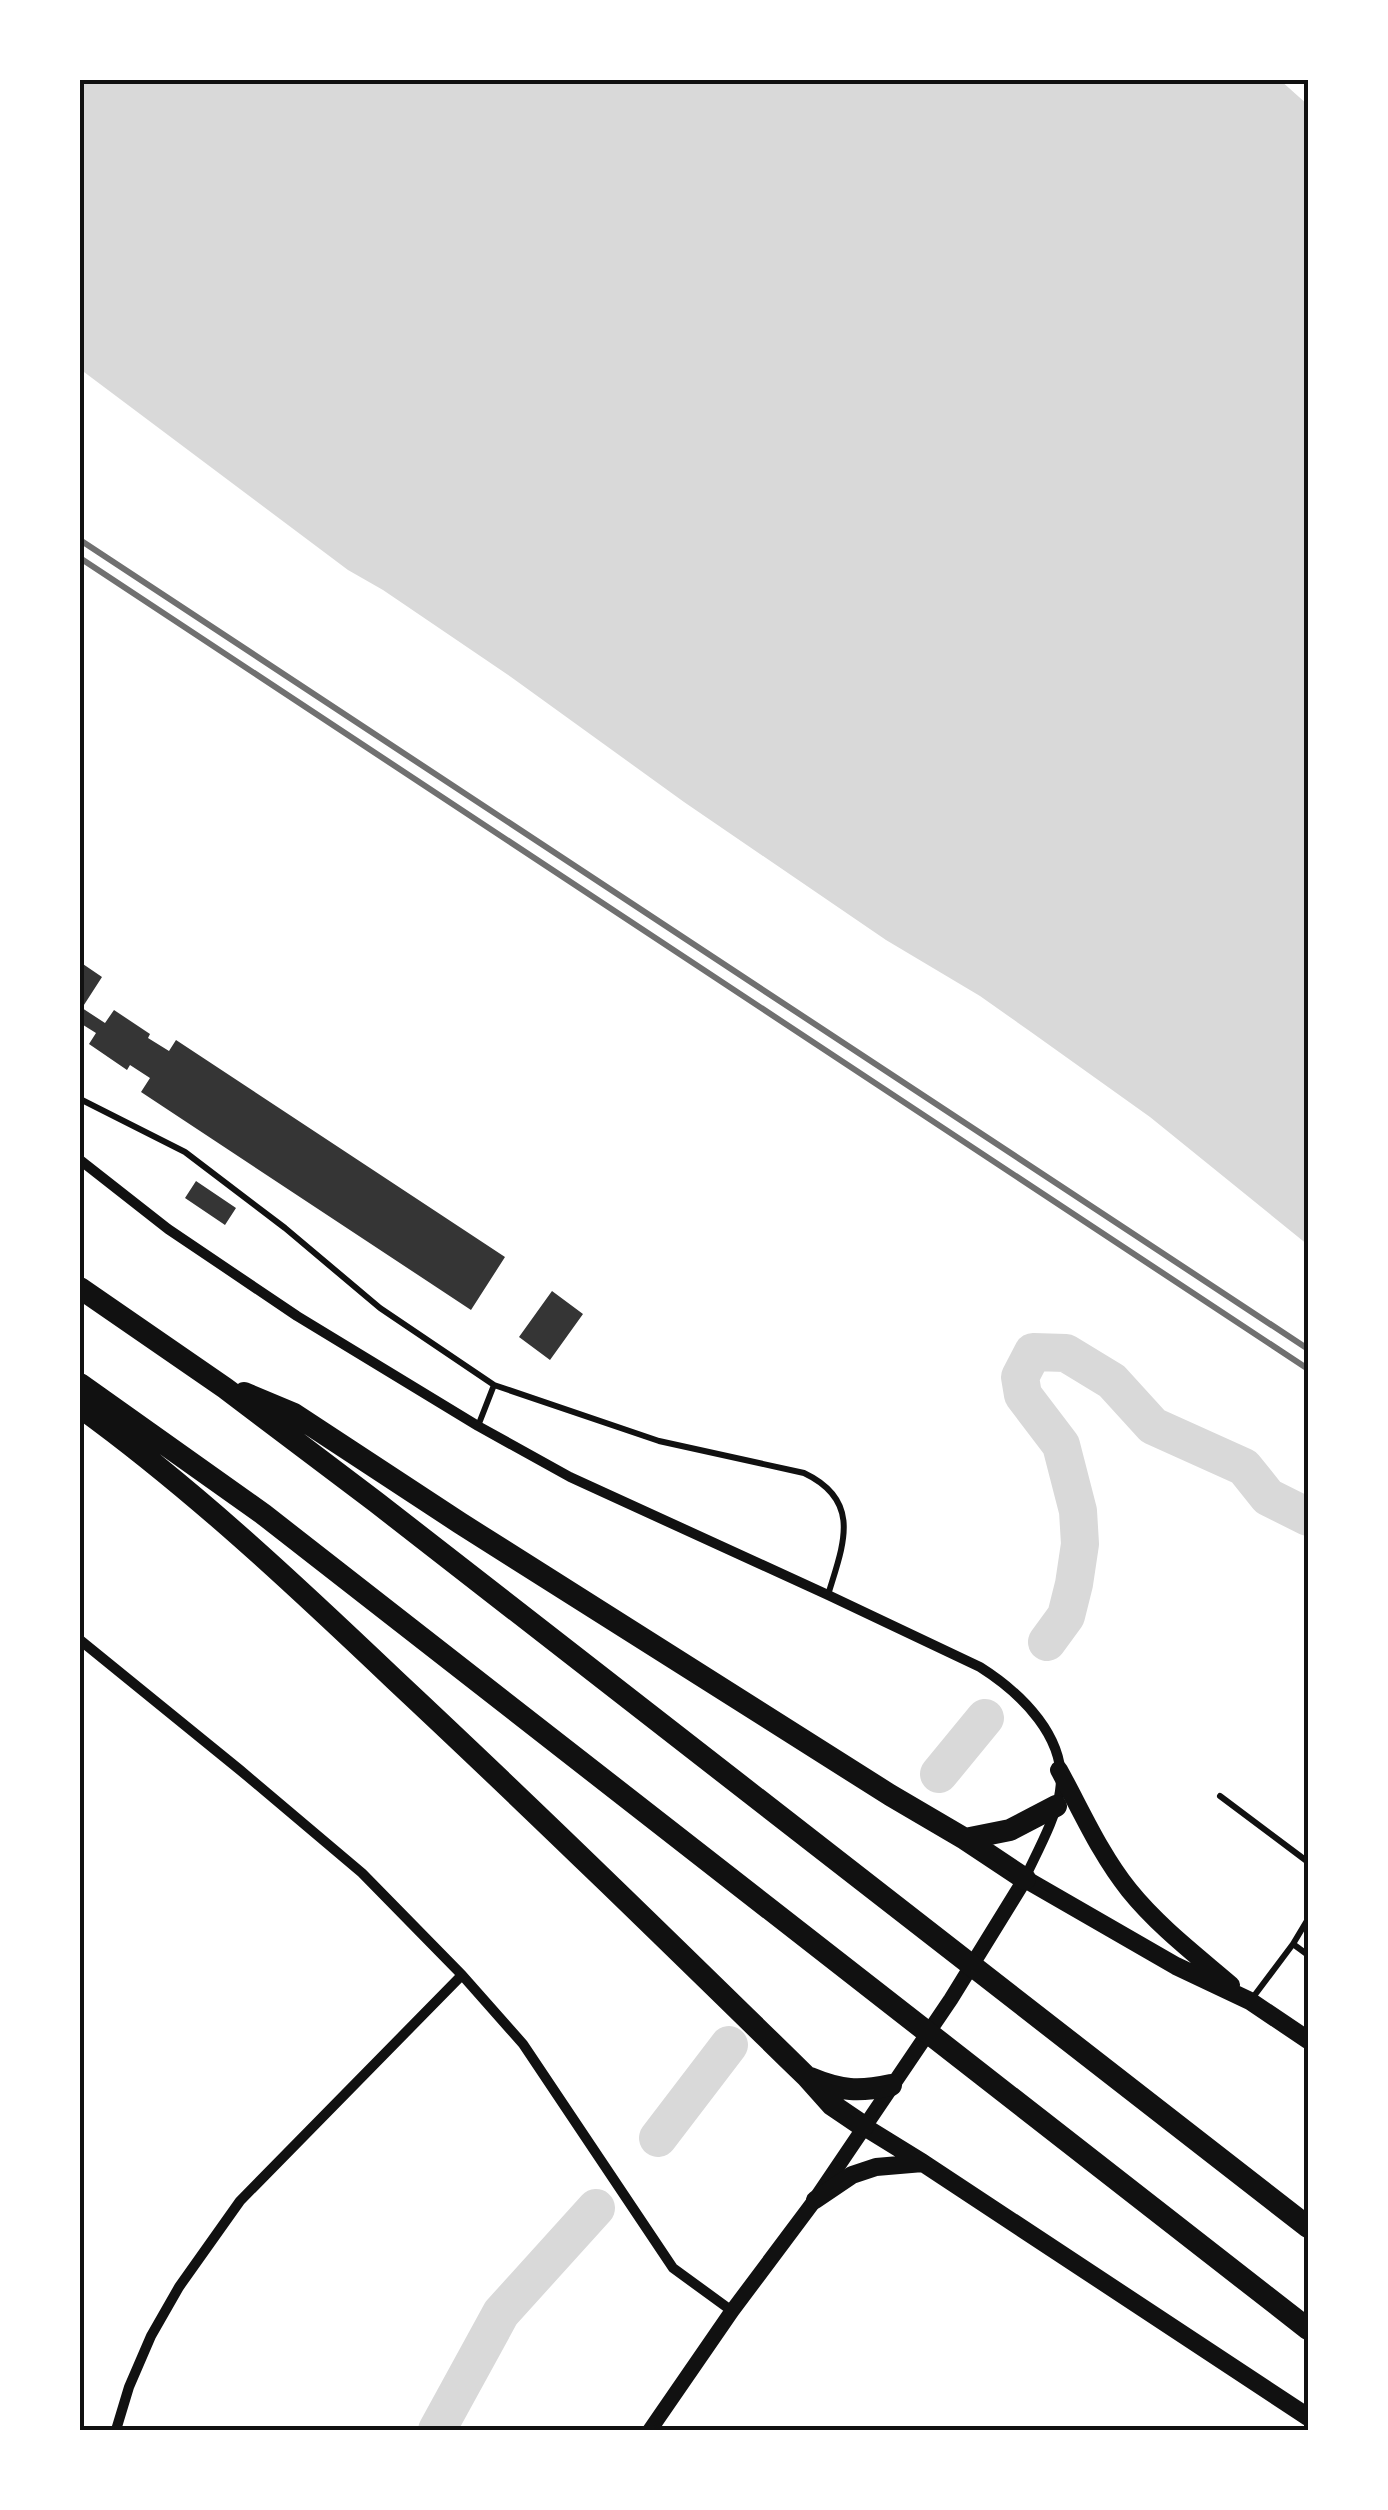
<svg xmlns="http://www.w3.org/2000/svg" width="1388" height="2510" viewBox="0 0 1388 2510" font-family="Manrope,sans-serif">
	<rect width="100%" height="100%" fill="#fff"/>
	<path fill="#d9d9d9" d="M80,80H1280L1308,105V1245L1150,1117L1031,1032L980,996L886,940L684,802L511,677L383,590L348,570L80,369Z"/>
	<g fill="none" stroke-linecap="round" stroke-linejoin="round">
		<path stroke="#d9d9d9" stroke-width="38" d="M1047,1642L1066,1616L1074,1584L1080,1544L1078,1511L1061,1445L1023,1395L1020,1377L1033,1352L1066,1353L1112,1381L1153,1426L1244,1467L1268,1497L1308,1517
			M939,1774L985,1718
			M658,2138L729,2045
			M437,2430L501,2313L596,2208"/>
	</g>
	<path fill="#353535" d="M80,962L102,977L82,1008L105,1023L114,1010L150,1034L148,1038L169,1051L176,1040L505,1257L471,1310L141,1092L150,1078L130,1065L127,1070L89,1044L96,1033L80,1023Z
		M196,1181L236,1208L225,1225L185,1198Z
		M552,1291L583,1314L550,1360L519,1337Z"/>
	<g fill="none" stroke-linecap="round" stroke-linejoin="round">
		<path stroke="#111" stroke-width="6" d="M80,1099L185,1152L285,1228L380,1308L494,1385L659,1441L804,1473C863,1501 843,1545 828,1595
			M478,1426L494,1385
			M1220,1796L1308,1862
			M1293,1944L1308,1955
			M1251,2000L1293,1944L1308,1919"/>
		<path stroke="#111" stroke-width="10" d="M80,1160L168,1229L297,1316L478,1426L570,1477L828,1595L980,1667C1021,1693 1068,1738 1060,1791C1057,1816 1036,1854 1025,1878
			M80,1640L240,1770L362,1873L462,1975L523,2044L673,2268L732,2311
			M116,2430L129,2387L151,2336L179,2287L240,2201L462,1975"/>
		<path stroke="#111" stroke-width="15" d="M650,2430L732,2311L815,2200L951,1999L1025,1879"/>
		<path stroke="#111" stroke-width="18" d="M1059,1770C1081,1810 1100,1854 1129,1890C1158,1926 1196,1955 1231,1985
			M1025,1879L1176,1966L1250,2001L1308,2040
			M863,2126L923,2163L1308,2417
			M815,2200L852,2175L876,2167L923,2163"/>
		<path stroke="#111" stroke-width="22" d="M80,1288L225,1388L376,1502L1308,2227
			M80,1384L263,1514L1308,2329
			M244,1393L294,1414L460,1523L890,1795L965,1839L1025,1879
			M80,1407C193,1489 295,1585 396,1681C535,1811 671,1944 807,2077L832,2105L863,2126
			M965,1839L1010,1830L1056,1806
			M810,2078C841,2091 859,2092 891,2085"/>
		<path stroke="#707070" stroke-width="6" d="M80,540L1308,1349
			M80,558L1308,1369"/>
	</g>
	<rect width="1388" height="2510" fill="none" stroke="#ffffff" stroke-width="165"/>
	<rect x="82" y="82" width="1224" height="2346" fill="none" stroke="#111" stroke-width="4"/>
</svg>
